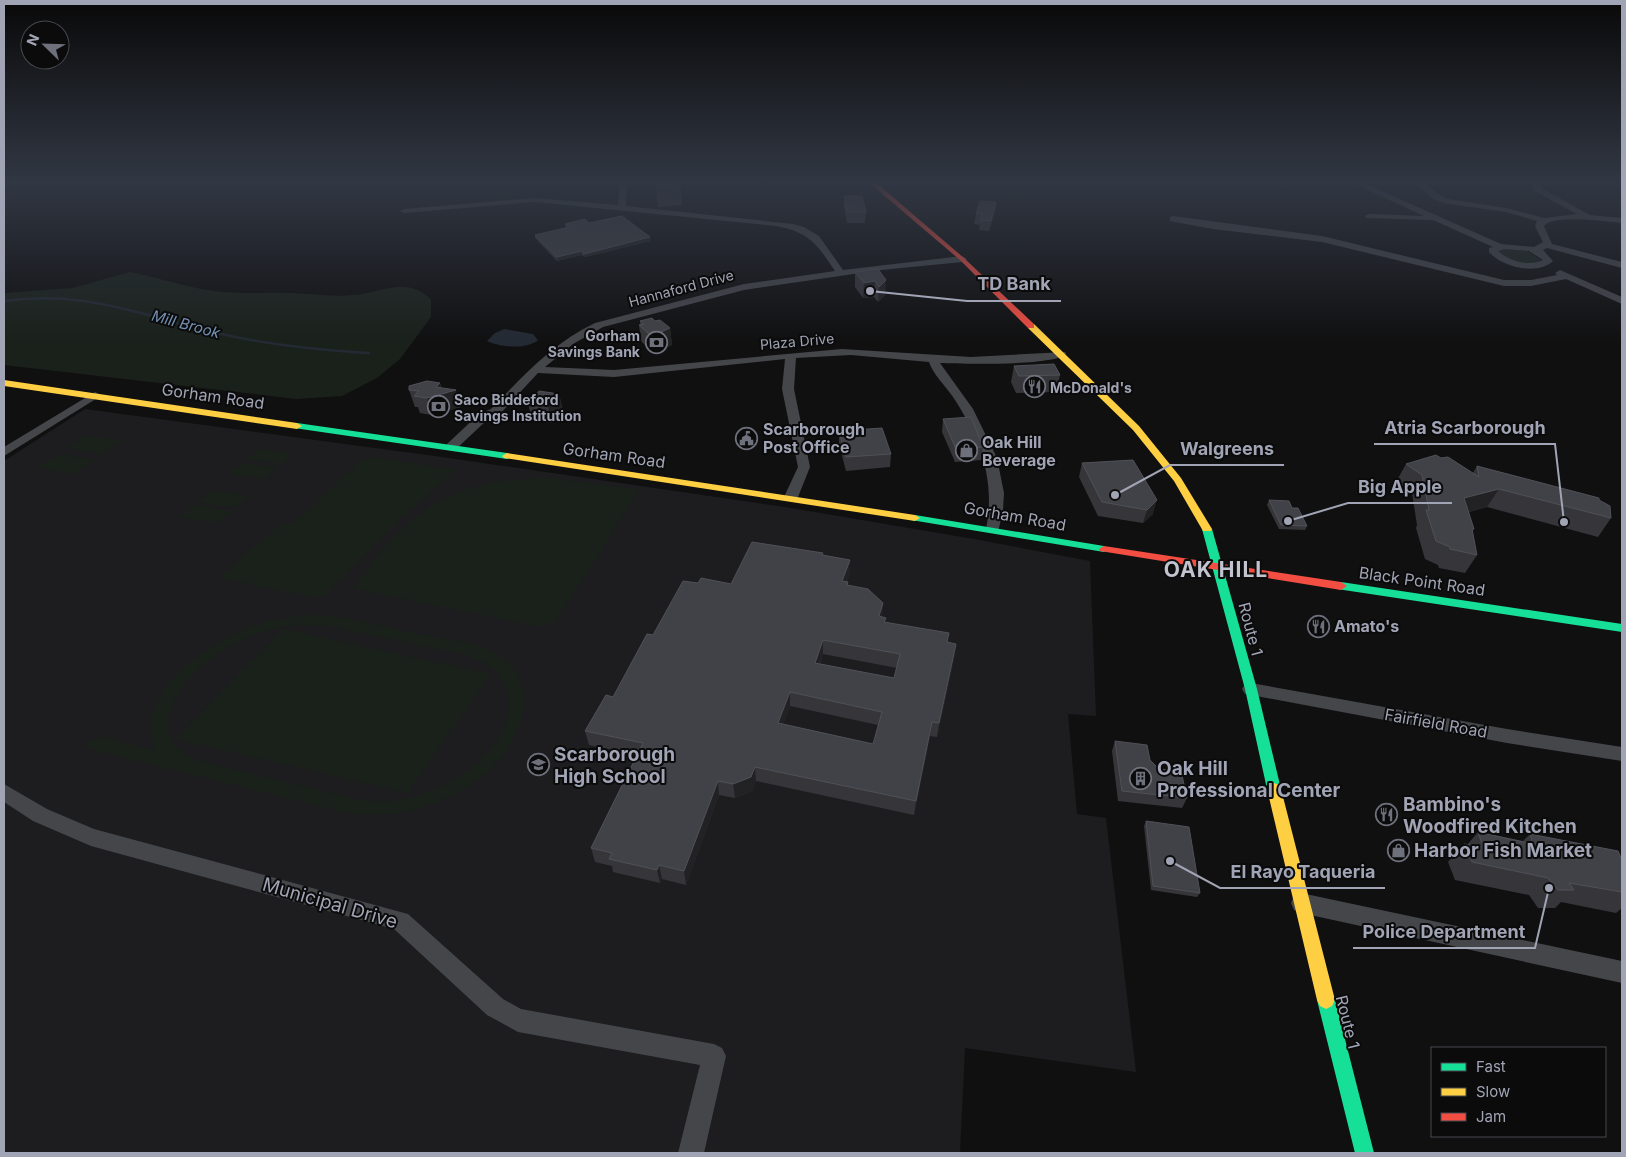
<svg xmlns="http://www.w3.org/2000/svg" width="1626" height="1157" viewBox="0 0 1626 1157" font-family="Inter,sans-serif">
	<rect width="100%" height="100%" fill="#101011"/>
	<path fill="#1d1d1f" d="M85,409L442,457L785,507L974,539L1090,561L1096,716L1068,714L1077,814L1106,818L1136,1072L965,1048L960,1153H4V461Z"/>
	<path fill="#1a211b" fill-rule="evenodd" d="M1502,248L1527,251L1541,260C1531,268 1514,261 1502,257L1497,250Z
		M130,272C154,277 177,284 201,289C231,295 262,292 292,293C313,294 332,297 353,295C383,293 405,275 431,299V317L400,359L377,378L342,396L296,399L4,365V293L72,288Z
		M87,435L122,441L102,454L67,448Z
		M259,449L294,454L282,464L247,459Z
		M59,454L94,460L73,474L37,468Z
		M374,457L455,470L395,524L325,595L317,598L219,578L278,526L295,522L360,461Z
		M243,463L277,468L265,479L229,473Z
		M541,477L640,490L555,622L542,627L354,589C385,542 424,498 481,485C500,480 521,480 541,477Z
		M213,490L249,496L235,508L199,502Z
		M194,505L231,511L217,523L180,517Z
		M317,615C349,617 382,626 414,633C437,637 462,640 484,648C494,652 503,657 510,664C523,678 527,698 522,717C503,788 410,826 343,812L85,748L98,736L156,750C129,694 213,640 256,625C276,619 296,615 317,615ZM302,625L328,626L467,655C531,677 514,735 470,769C448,786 418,799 390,801C362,803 335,794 308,787C272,779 236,770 201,761C130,738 188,670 226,648C249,635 275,626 302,625Z
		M284,629L491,674L407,793L175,739Z"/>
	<path fill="#232a33" d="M504,329L533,334L538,340C527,350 499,347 487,341L495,333Z"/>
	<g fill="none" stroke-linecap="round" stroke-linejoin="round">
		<path stroke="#232a33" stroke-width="2.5" d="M4,301C86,290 140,315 217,333C267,345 318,350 369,353"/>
		<path fill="#44464a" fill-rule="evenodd" d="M619,180H627L626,206L793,224L804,227L819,236L843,270L962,256L967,259L962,262L881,270L744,290L603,327L573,344L545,367L614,370L842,349L971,357L1065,352L1066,354C1055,366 961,364 940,363L973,409L997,458L1004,493L1003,511L998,532L993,533L986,529C996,480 980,438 953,397C945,385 934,376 929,362L851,355L796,358L794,389L810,467L798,497L791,501L784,497L798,467L782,389L785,359L614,377L538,373L499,415L487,420L455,450H447L445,447L447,444L479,414L491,409C523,376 553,343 595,323L744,284L835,271C817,244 809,232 776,226L535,202L404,213L400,211L404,209L535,198L618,205Z
			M1254,180H1297L1285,185Z
			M1346,180H1357L1501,244L1534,247L1543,242L1535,226L1537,221L1506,212L1443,203L1432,198L1412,180H1421L1438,194L1448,199L1507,208L1544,218L1577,214L1534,191L1533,180H1541V188L1590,215L1622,218V223C1606,221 1552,214 1544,226L1552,244L1622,262V268L1547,248L1543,250L1553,261C1537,276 1502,267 1489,252V248L1493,247L1433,220L1366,218L1365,216L1369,214L1424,216ZM1505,249L1529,251L1543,260C1529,267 1509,261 1498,251Z
			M1173,216L1322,236L1504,280H1531L1557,275L1555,273L1560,270L1622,297V304L1566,279L1531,286H1504L1322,242L1213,229L1170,221V217Z
			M95,392L101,395L99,397L4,456V447Z
			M1251,683L1507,729L1622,747V761L1507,743L1251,695L1245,694L1242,689L1245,684Z
			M4,784L47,809L94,829L408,914L503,999L521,1009L714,1044L722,1048L726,1056L704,1153H678L700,1065L518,1032L487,1015L394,929L91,846L33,821L4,802Z
			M1301,893L1622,961V983L1301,913L1294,910L1291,903L1294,896Z"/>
		<path fill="#16e098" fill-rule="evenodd" d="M297,423L507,453L512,456L507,459L294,428V424Z
			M915,515L1104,546L1109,549L1104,552L911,520L910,518Z
			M1207,526L1212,529L1257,689L1281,789L1279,793L1274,795L1269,793L1267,789L1245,689L1202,529Z
			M1341,582L1622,624V632L1337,589L1335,586L1337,583Z
			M1326,991L1332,994L1335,1000L1374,1153H1355L1317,1000L1320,994Z"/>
		<path fill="#ffcf43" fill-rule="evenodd" d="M1028,324H1034L1139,426L1181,478L1212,529L1211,531H1203L1174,481L1133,430L1028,328Z
			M4,380L297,423L302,426L297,429L4,386Z
			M507,453L915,515L920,518L915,521L504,458L502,456Z
			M1274,783L1279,785L1281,789L1335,1000L1332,1006L1326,1009L1320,1006L1317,1000L1267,789L1269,785Z"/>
		<path fill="#f24e42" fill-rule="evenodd" d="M866,180H873L964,258L1034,324V328H1028L960,260Z
			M1104,546L1341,582L1347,586L1341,590L1100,551L1099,549Z"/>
	</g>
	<path fill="#36363a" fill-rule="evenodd" d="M680,180L682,205L658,207L656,186Z
		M844,196L866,212L865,223H847L844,207Z
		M996,202L995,213L989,231L979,230L980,225L974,224L976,214Z
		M589,223L651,241L585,257L582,255L557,261L535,238V235L566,228L565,224Z
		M878,269L885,295L878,302L874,297L863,298L855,287V272Z
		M640,321H655L670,328L672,345L657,351H651L641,341L639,325H640Z
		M1014,366L1060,375L1056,392L1016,393L1011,382Z
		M440,383L442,388L461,407L432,415L420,413L418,407H415L409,390Z
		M559,394L563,411L552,423L532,420L528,403Z
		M943,419L983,447L981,460L955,462L942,432Z
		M839,431L891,454L890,467L846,471L839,444Z
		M1441,458L1473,473L1477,466L1599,500L1611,518L1598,537L1487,507L1469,512L1474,529L1472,532L1477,555L1465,573L1439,568L1438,565L1425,559L1416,528L1417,525L1412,493L1396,482L1406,464Z
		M1133,460L1153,514L1143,523L1098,516L1079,477L1082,463Z
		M1269,500L1292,508L1307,526L1305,530L1279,529L1267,505Z
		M823,555L850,560V574L847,581L848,585L883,603L882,617L885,622L948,643L956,644L954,659L937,737L930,736L914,815L756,781L752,791L735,798L719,795L686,885L662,879L660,883L613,872L612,866L595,862L591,848L637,755L589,745L585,731L613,697L653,635L698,583L731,584ZM823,654L897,668L894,678L820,664ZM790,706L878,725L873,744L783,724Z
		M1115,741L1150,760L1187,798L1182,808L1118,801L1112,751Z
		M1146,821L1200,893L1197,897L1151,890L1144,826Z
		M1478,832L1523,841L1530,834L1622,892V908L1616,913L1561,902L1555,908H1538L1529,895L1455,880L1448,862L1464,844L1467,845Z"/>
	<path fill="#222224" d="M996,202L995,213L989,231L991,221Z
		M650,237L651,241L585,257L584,254Z
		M582,251V255L557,261V257Z
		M886,280L885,295L878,302L879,287Z
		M875,281L874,297L863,298L864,283Z
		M670,328L672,345L657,351L655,335Z
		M440,383L444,394L456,390L461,407L432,415L427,398Z
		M559,394L563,411L552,423L548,406Z
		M1499,489L1487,507L1453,516L1464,498Z
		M1157,500L1153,514L1143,523L1147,510Z
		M850,560V574L842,595V581Z
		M883,603L882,617L879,616Z
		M823,640V654L815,677V663Z
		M956,644L954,659L937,737L939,723Z
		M790,692V706L778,737V723Z
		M932,722L930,736L914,815L916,801Z
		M755,767L756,781L752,791L735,798L733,784Z
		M718,781L719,795L686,885L684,871Z
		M659,865L662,879L660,883L657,870Z"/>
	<path fill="#414247" stroke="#505158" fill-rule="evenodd" d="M656,180H680V185L656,186Z
		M844,196H862L866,212H847Z
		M980,201L996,202L991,221L980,220L982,214H976Z
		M622,216L650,237L584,254L582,251L557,257L535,235L569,227L565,224L585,219L589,223Z
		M878,269L886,280L879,287L875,281L864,283L855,272Z
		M652,318L655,321L660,320L670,328L655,335L649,334L639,325L644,324L640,321Z
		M1054,364L1060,375L1019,376L1014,366Z
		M427,381L440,383L436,387L456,390L427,398L414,396L419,391L409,390V386Z
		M539,391L559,394L548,406L528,403Z
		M971,417L983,447L956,449L943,419Z
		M882,428L891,454L846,457L839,431Z
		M1436,455L1441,458L1448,457L1479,477L1477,466L1599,498V500L1610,506L1611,518L1499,489L1464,498L1474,529H1472L1477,555L1450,549V547L1436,541L1426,510H1429L1422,475L1406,464Z
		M1133,460L1157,500L1147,510L1102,502L1082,463Z
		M1269,500L1289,501L1292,508H1298L1307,526L1281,525Z
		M752,542L823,553L822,555L850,560L842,581L848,582L847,585L868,589L883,603L879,616L886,618L884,622L949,633L947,642L956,644L939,723L932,722L916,801L755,767L751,777L733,784L718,781L684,871L659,865L657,870L609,859L612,853L591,848L643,743L585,731L606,695L613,697L647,634L653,635L683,581L698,583L701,578L731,584ZM823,640L900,654L894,678L815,663ZM790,692L882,712L873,744L778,723Z
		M1115,741L1147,745L1150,760L1159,769L1181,771L1187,798L1122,791Z
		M1146,821L1189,827L1200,893L1153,886Z
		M1478,832L1533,844L1530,834L1618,851L1622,860V892L1569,883L1574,890H1558L1548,878L1472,862L1464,844L1483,847Z"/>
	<linearGradient id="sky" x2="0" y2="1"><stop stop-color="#090909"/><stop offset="0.53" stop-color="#313743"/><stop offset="1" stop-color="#313743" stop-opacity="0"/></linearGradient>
	<rect width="1626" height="342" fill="url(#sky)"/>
	<defs>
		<symbol id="bank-ring" viewBox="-11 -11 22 22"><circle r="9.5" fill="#0b0b0c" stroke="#6e707b" stroke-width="1.5"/><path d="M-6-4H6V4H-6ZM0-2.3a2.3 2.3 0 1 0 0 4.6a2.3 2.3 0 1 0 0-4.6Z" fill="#6e707b"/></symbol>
		<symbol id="restaurant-ring" viewBox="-11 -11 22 22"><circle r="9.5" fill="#0b0b0c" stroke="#6e707b" stroke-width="1.5"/><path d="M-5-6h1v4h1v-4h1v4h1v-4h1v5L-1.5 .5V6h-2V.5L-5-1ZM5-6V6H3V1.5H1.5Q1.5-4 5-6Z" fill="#6e707b"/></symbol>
		<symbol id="civic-ring" viewBox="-11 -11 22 22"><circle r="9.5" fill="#0b0b0c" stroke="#6e707b" stroke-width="1.5"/><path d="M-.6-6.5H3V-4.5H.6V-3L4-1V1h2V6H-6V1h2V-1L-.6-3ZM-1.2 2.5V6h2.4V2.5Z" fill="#6e707b"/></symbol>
		<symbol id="shop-ring" viewBox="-11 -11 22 22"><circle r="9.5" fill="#0b0b0c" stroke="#6e707b" stroke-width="1.5"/><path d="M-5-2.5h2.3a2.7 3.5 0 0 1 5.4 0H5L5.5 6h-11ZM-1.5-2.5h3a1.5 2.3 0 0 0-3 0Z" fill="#6e707b"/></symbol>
		<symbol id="school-ring" viewBox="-11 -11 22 22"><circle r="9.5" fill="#0b0b0c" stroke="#6e707b" stroke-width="1.5"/><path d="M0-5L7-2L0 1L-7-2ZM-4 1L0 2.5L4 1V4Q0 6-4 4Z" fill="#6e707b"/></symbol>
		<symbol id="building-ring" viewBox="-11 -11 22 22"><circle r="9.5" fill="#0b0b0c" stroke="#6e707b" stroke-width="1.5"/><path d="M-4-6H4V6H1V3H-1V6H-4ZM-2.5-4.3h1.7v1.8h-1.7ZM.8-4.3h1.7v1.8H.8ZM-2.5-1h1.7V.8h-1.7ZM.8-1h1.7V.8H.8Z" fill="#6e707b"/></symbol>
	</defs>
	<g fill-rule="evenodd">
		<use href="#bank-ring" x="644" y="330" width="25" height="25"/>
		<use href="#restaurant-ring" x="1022" y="374" width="25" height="25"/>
		<use href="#bank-ring" x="426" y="394" width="25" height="25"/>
		<use href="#civic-ring" x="734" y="426" width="25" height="25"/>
		<use href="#shop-ring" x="954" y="438" width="25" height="25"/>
		<use href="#restaurant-ring" x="1306" y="614" width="25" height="25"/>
		<use href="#school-ring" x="526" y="752" width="25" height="25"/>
		<use href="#building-ring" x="1128" y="766" width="25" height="25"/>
		<use href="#restaurant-ring" x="1374" y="802" width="25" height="25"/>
		<use href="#shop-ring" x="1386" y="838" width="25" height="25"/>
	</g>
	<g text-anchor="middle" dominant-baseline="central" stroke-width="4" stroke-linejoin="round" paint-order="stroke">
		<g font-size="14" fill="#a0a4b4" stroke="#0b0b0c">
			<text transform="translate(681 288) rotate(-15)">Hannaford Drive</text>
			<text transform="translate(797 341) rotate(-5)">Plaza Drive</text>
		</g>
		<g font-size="14" font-weight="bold" fill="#a0a4b4" stroke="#0b0b0c" text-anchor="start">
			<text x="640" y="335" text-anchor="end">Gorham<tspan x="640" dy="16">Savings Bank</tspan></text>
			<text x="1050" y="387">McDonald's</text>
			<text x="454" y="399">Saco Biddeford<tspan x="454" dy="16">Savings Institution</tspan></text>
		</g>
		<g font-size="15" font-style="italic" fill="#7390b2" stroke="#0b0b0c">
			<text transform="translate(186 324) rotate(15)">Mill Brook</text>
		</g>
		<g font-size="16" fill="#a0a4b4" stroke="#0b0b0c">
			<text transform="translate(213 396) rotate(8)">Gorham Road</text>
			<text transform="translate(614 455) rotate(8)">Gorham Road</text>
			<text transform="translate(1015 516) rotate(10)">Gorham Road</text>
			<text transform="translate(1422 581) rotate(8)">Black Point Road</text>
			<text transform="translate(1251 629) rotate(75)">Route 1</text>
			<text transform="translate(1436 723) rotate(10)">Fairfield Road</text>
			<text transform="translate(1348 1022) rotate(76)">Route 1</text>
		</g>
		<g font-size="16" font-weight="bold" fill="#a0a4b4" stroke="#0b0b0c" text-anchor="start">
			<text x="763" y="429">Scarborough<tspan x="763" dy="18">Post Office</tspan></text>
			<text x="982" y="442">Oak Hill<tspan x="982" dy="18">Beverage</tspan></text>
			<text x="1334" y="626">Amato's</text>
		</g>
		<g font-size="19" font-weight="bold" fill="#a0a4b4" stroke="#0b0b0c" text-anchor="start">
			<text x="554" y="754">Scarborough<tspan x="554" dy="22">High School</tspan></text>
			<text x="1157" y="768">Oak Hill<tspan x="1157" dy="22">Professional Center</tspan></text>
			<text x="1403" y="804">Bambino's<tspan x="1403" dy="22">Woodfired Kitchen</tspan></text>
			<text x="1414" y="850">Harbor Fish Market</text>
		</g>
		<g font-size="19" fill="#a0a4b4" stroke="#0b0b0c">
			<text transform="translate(330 903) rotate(16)">Municipal Drive</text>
		</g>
		<g font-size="21" font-weight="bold" letter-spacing="1" fill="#c1c4cf" stroke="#0b0b0c">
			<text x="1216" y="569">OAK HILL</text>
		</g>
	</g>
	<path fill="none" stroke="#a0a4b4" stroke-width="2" d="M870 291L967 301H1061M1564 522L1555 444H1374M1115 495L1170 465H1284M1288 521L1348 503H1452M1170 861L1220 888H1385M1549 888L1535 948H1353"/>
	<g fill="#a0a4b4" stroke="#0b0b0c" stroke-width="2">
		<circle cx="870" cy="291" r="5"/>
		<circle cx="1564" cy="522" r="5"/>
		<circle cx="1115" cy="495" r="5"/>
		<circle cx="1288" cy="521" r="5"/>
		<circle cx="1170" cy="861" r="5"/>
		<circle cx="1549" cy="888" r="5"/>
	</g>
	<g font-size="18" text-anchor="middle" font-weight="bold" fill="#a0a4b4" stroke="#0b0b0c" stroke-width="4" stroke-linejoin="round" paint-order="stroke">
		<text x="1014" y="290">TD Bank</text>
		<text x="1465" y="434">Atria Scarborough</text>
		<text x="1227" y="455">Walgreens</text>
		<text x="1400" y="493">Big Apple</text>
		<text x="1303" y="878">El Rayo Taqueria</text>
		<text x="1444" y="938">Police Department</text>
	</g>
	<rect width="1626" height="1157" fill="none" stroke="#a0a4b4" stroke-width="10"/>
	<rect x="1431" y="1047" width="175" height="90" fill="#0b0b0c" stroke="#47484f"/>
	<rect x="1441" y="1063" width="25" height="8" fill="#16e098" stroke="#47484f"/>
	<text x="1476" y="1072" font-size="15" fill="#a0a4b4">Fast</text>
	<rect x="1441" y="1088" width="25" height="8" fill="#ffcf43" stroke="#47484f"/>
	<text x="1476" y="1097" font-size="15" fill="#a0a4b4">Slow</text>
	<rect x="1441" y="1113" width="25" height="8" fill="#f24e42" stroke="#47484f"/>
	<text x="1476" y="1122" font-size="15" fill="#a0a4b4">Jam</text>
	<g transform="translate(45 45) rotate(293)"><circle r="24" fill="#0b0b0c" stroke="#47484f"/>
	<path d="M0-4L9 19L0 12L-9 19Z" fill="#6e707b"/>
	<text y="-8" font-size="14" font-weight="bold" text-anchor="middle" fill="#a0a4b4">N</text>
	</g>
</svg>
